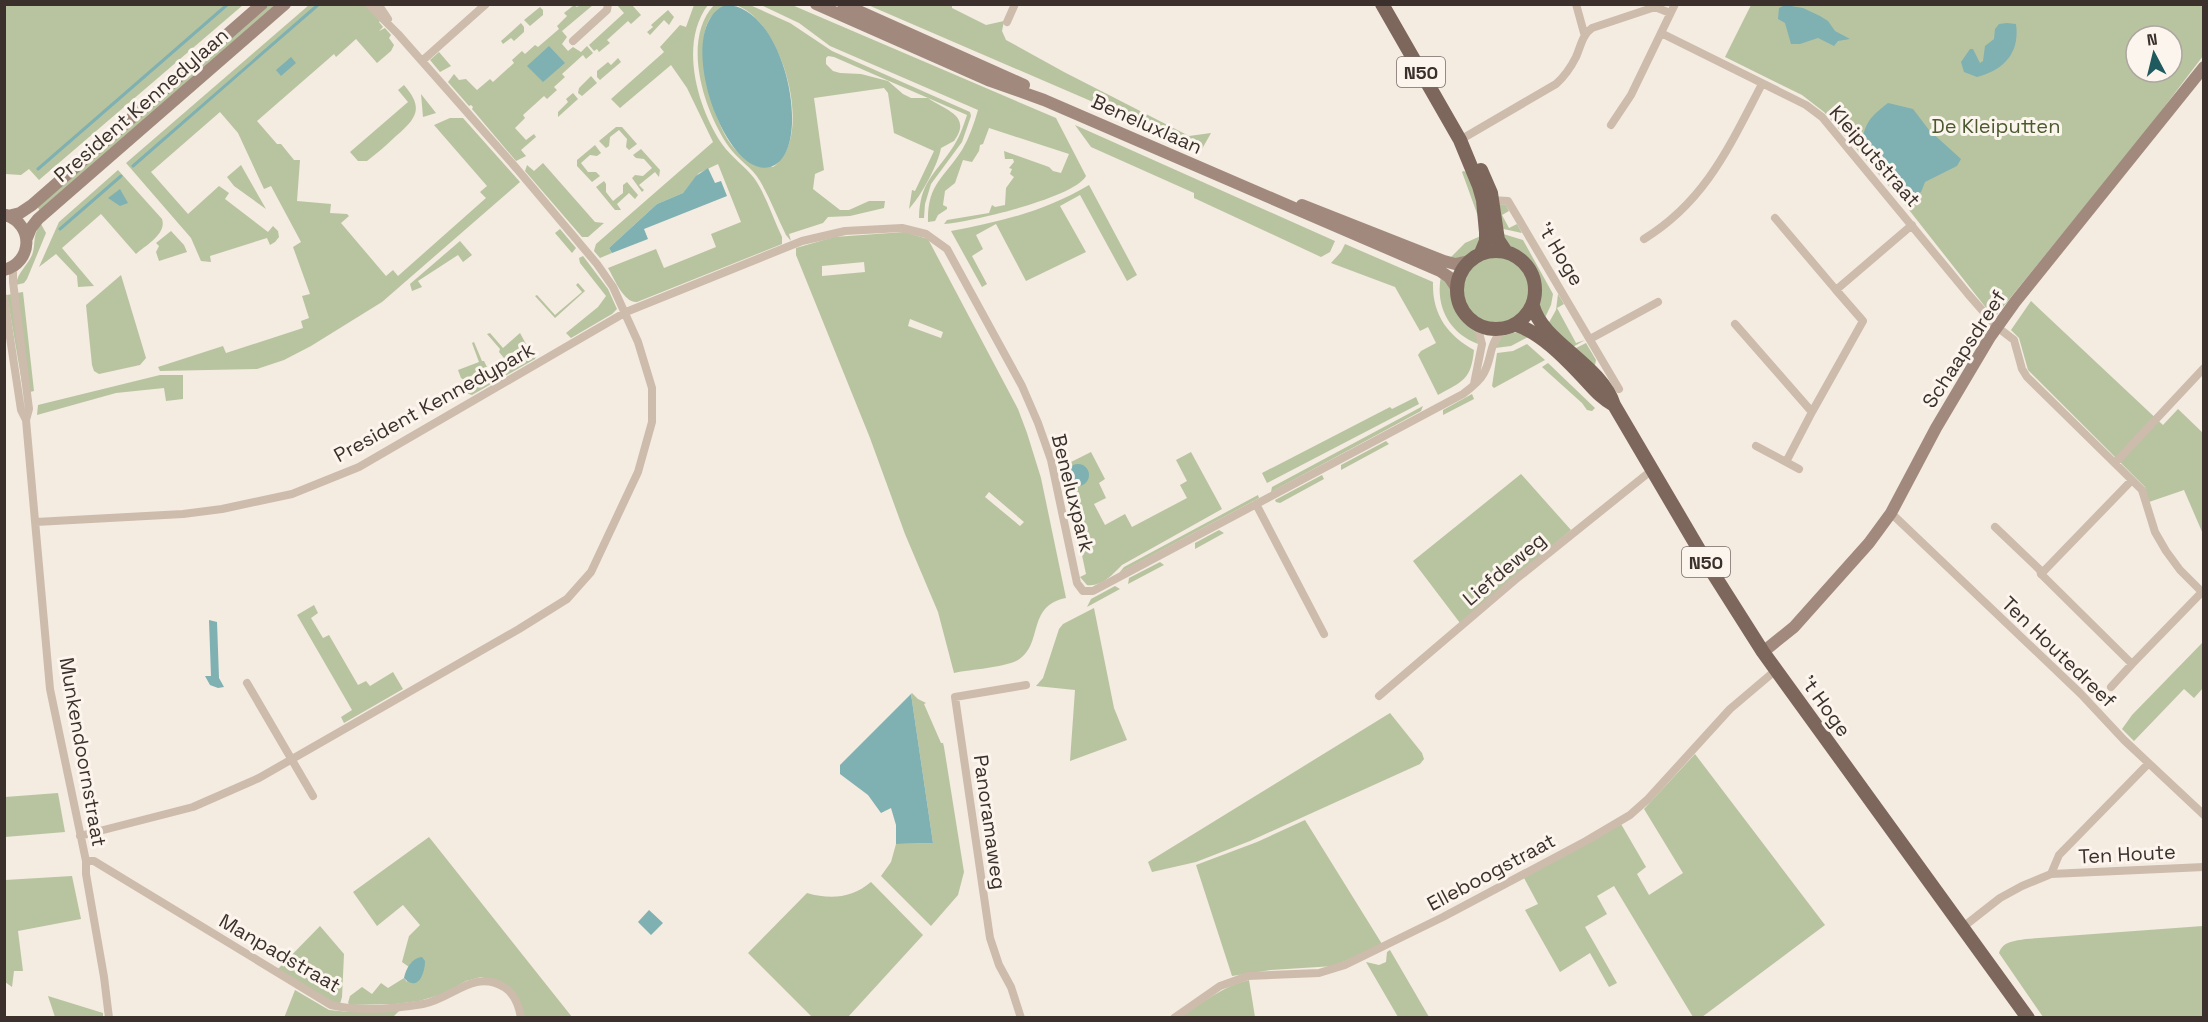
<svg xmlns="http://www.w3.org/2000/svg" width="2208" height="1022" viewBox="0 0 2208 1022" font-family="'Space Grotesk',sans-serif">
	<rect width="100%" height="100%" fill="#f4ebe1"/>
	<path fill="#b8c4a0" fill-rule="evenodd" d="M364,4L380,21L379,22L383,27L379,31L385,28L391,35L389,38L394,45L391,51L377,63L356,39L336,57L334,54L257,121L277,144H281L294,160H300L297,201L331,204L330,213L347,214L349,216L341,223L386,276L393,270L398,276L486,198L480,192L487,186L434,125L450,118H463L520,182L382,302L311,346L284,360L257,369L160,371L158,367L223,346L226,353L303,328L301,321L309,318L302,296L310,294L293,247L301,242L271,186L264,189L238,133L220,112L151,172L188,214L219,186L229,193L225,199L268,232L273,226L278,231L279,237L275,242L270,245L267,238L210,256L211,262L201,261L191,238L126,163L309,5Z
		M4,5L5,4L243,5L39,180L29,169L21,175L5,174Z
		M269,5H279L40,211L37,206Z
		M574,5L577,7L580,5H593L562,31L567,37L562,44L568,51L573,47L581,52L587,46L593,53L586,59L583,55L562,74L565,77L554,87L557,90L547,99L544,96L523,115L525,118L515,128L526,140L534,134L536,137L521,150L526,156L516,161L472,109L473,107L471,105L469,106L448,82L454,74L459,80L466,79L477,90L490,79L493,82L514,63L512,60L522,51L525,54L535,45L538,47L559,29L557,26L567,16L564,13Z
		M617,5H632L641,15L631,24L628,21L607,40L610,43L599,52L597,49L594,51L589,45L624,13Z
		M694,5H708C679,43 697,107 722,144C731,157 745,166 754,178C766,195 773,218 782,237V244L637,302C624,303 615,280 608,268L656,249L664,268L716,247L711,234L741,222L718,164L699,173L683,193L657,204L609,248L612,253L600,258L594,251L596,244L713,142L687,88L671,65L620,108L611,99L664,52L660,47L680,25L686,27Z
		M714,5H725C720,8 712,15 709,20C693,48 714,132 738,152C746,159 762,163 773,167C816,138 782,18 735,5H750L790,23L832,51L970,112L971,116L962,142L931,184L925,204L924,218H919C920,183 933,176 951,150C959,139 963,127 967,115L928,98C944,110 973,115 954,141L941,148C938,165 921,196 909,209L912,190L915,191L934,151L894,133L888,93L884,88L814,98L824,170L815,174L813,189L840,210H849L869,201H885L884,208L850,216L828,217L823,223L789,234L791,241L786,235C777,217 770,198 760,181C752,167 738,160 729,147C704,111 681,41 714,5ZM828,56L834,57L928,98H911L903,94L888,81L861,74L840,73L833,71L826,64V58Z
		M761,5H792L1056,118L1086,176C1074,198 970,222 944,224L947,220L989,213L992,205L995,207L1005,205L1006,188L1014,177L1010,174L1012,169L1009,168L1014,162L1013,159H1005L1004,151L1049,167L1053,171L1061,173L1069,154L989,128L983,144L980,145L979,151L972,162L963,160L955,183L945,191L943,205L947,207V209L938,215L935,221L928,222C927,184 944,178 962,150C969,138 974,124 978,110L830,46L799,23Z
		M868,5H952V8L986,25L1004,21L1002,31L1006,40L1064,72L1189,136L1211,133L1202,149Z
		M1751,5H2203V56L2146,131L1994,318L1902,201L1824,112L1802,95L1725,57ZM2136,36H2172V72H2136Z
		M540,7L543,10V15L530,26L524,20Z
		M668,10L674,17L669,25L664,20L650,35L647,32L653,27L651,25Z
		M521,23L524,27V32L514,41L511,38L503,44L501,41Z
		M439,52L451,66L440,72L430,60Z
		M618,58L621,62L600,80L597,77V71L608,62L611,65Z
		M591,76L597,83L582,96L578,93L579,88Z
		M404,85C424,108 417,118 396,136C387,145 377,153 367,161H358L350,152L408,102L398,90Z
		M573,93L578,99L558,117V112L568,102L566,99Z
		M421,94L436,113L423,117Z
		M1075,125L1335,241L1330,252L1321,257L1194,198V193L1091,147Z
		M616,127H622L637,144L629,150L626,147L627,139L619,130L610,137L609,146L606,148L599,141Z
		M595,145L601,153L597,156L590,155L581,163L588,172H596L600,176L592,182L577,166V160Z
		M641,149L660,170L659,177L655,172L639,185L644,190L642,192L632,178L635,175L643,176L652,168L644,159L636,158L633,155Z
		M543,163L595,222L604,223L588,237H582L525,171L527,165L534,171Z
		M241,165L266,209L234,186L227,177Z
		M118,170L162,219C167,234 146,245 136,254L101,214L62,248L94,286L78,287L77,276L56,254L39,267L59,222Z
		M1463,171L1468,172L1475,187L1479,219L1462,172Z
		M604,181L606,184V192L613,201L623,193V185L627,182L638,195L635,199L629,193L617,204L621,210H615L596,187Z
		M1089,185L1137,275L1127,281L1080,195L1060,206L1086,252L1026,281L996,224L976,235L983,249L972,256L987,284L982,287L951,231C999,222 1046,211 1089,185Z
		M1500,204L1506,205L1509,211L1502,215L1509,228L1517,224L1522,233L1499,228L1498,206Z
		M41,224L46,233L27,279L24,283L16,285C17,273 27,266 32,255C36,246 32,234 41,224Z
		M560,229L576,248L572,253L555,233Z
		M171,231L184,245L187,252L159,261L156,252L159,246L156,243Z
		M904,232L928,239L1018,409L1027,433L1041,478L1066,598C1026,606 1044,644 1018,660C1003,668 972,669 954,673L938,612L905,534L870,438L796,255V248L834,237ZM864,262L865,272L822,276V266ZM910,319L943,332L941,338L908,326ZM989,492L1024,522L1020,526L985,497Z
		M1500,233L1523,240L1553,294L1551,305L1543,322L1538,309L1540,286L1536,271L1524,256L1510,248Z
		M1483,235C1476,255 1469,257 1449,259L1465,243Z
		M460,241L472,255L463,262L458,255L418,281L422,287L412,291L410,284Z
		M1345,244L1433,282C1432,314 1447,335 1474,350C1471,380 1463,381 1438,395L1418,355L1421,351L1436,343L1428,327L1420,331L1395,287L1331,263L1341,252Z
		M583,256L608,289L617,309L612,314L571,338L566,333L598,307L606,296L580,263L579,258Z
		M1463 290a33 33 0 1 1 66 0a33 33 0 1 1-66 0Z
		M121,275L146,358L140,365L99,374L94,371L92,365L86,305Z
		M1441,276L1451,288L1456,309L1476,333L1478,344C1449,333 1435,306 1441,276Z
		M578,283L585,291L555,318L535,296L537,295L555,315L582,292L576,285Z
		M23,292L34,391L30,392L17,293Z
		M12,294L23,383H22L7,295Z
		M1558,294L1564,304L1557,308L1576,343L1585,340L1571,348L1547,326L1556,310Z
		M2031,301L2163,425L2178,409L2203,433V534L2184,490L2149,502L2145,487L2028,370L2019,338L2011,330Z
		M1517,332L1530,336L1511,346L1495,348L1502,336Z
		M490,333L503,348L520,333L526,344L504,358L499,352L500,349L487,334Z
		M474,342L482,361H484L487,367L464,380L461,378L458,370L479,362L472,343Z
		M1586,343L1596,360L1594,370L1574,349Z
		M1527,344L1545,360L1494,388L1492,386L1497,353L1513,351Z
		M533,350L537,354L535,359L472,395L466,393L469,385Z
		M1548,363L1595,408L1592,411L1587,410L1582,403L1542,367Z
		M160,375H183V399L166,401L164,388L116,393L37,415L38,405Z
		M1472,394L1474,399L1443,415V410Z
		M1416,397L1419,404L1267,483L1262,473L1390,407L1392,409Z
		M1423,406L1421,411L1271,492L1272,487Z
		M1386,441L1389,444L1341,470V465Z
		M1091,452L1105,479L1099,483L1106,498L1094,504L1105,525L1125,514L1132,527L1187,498L1180,485L1187,481L1176,460L1191,452L1222,509L1122,565C1112,575 1102,587 1087,585L1080,577L1086,574L1063,466Z
		M1521,474L1571,530L1460,623L1413,561Z
		M1322,475L1324,479L1280,503L1276,502L1275,500Z
		M1258,495L1259,498L1119,573L1124,567Z
		M1219,530L1224,533L1195,549V543Z
		M1160,562L1164,565L1128,584L1129,578Z
		M1115,586L1120,589L1087,607L1091,599Z
		M314,605L318,613L311,618L323,638L329,635L358,685L366,681L370,686L393,672L403,689L344,723L341,717L352,710L297,615Z
		M1094,608L1114,708L1127,740L1070,761L1075,690L1036,686L1043,678L1059,629L1063,624Z
		M2203,642V688L2194,698L2184,689L2134,741L2122,729L2132,715Z
		M912,693L918,699L926,703L924,704L941,743H943L944,747L964,872L958,895L931,926L881,876L891,862L896,844L933,843L911,694Z
		M1390,713L1422,753L1424,759L1420,764L1250,841L1196,862L1152,872L1148,862Z
		M1695,754L1825,925L1702,1017H1693L1614,886L1597,896L1607,914L1585,927L1617,983L1609,987L1590,953L1560,972L1525,910L1538,904L1524,878L1621,824L1646,867L1637,874L1649,895L1683,873L1644,809Z
		M58,793L65,832L5,837V797Z
		M1305,820L1382,944L1334,966L1271,970L1232,976L1196,865L1257,842Z
		M429,837L572,1017H523L502,983L481,977L466,981L443,994L419,1001L395,1004L350,1005L348,1003L350,996L362,987L372,994L381,983L388,988L404,978L407,982L411,962L409,967L402,962L409,936L420,925L403,905L377,926L353,892Z
		M72,876L81,919L18,931L23,971H14L12,987L5,982V880Z
		M871,882L923,935L848,1017H812L748,953L807,893C831,900 852,898 871,882Z
		M320,926L344,954L342,997L340,1004L334,1003L277,970Z
		M2203,926V1017H2043L1999,953C2003,941 2015,941 2026,939Z
		M1390,950L1429,1017H1398L1366,962L1379,965L1386,962L1387,952Z
		M1249,980L1255,1017L1179,1018C1202,1003 1223,986 1249,980Z
		M295,990L329,1010L349,1012L399,1011L393,1017L284,1018Z
		M48,996L103,1013V1017H55Z"/>
	<path fill="#7fb0b2" d="M725,5C787,4 815,155 770,167C725,180 671,29 725,5Z
		M1785,5L1803,8L1820,16L1828,21L1835,31L1850,39L1838,41L1834,46L1818,38L1800,44H1791L1785,23L1778,19L1779,8Z
		M2007,23L2016,24C2020,53 2004,70 1977,77L1964,72L1961,62L1970,49H1973L1980,63L1983,61L1985,46L1994,39L1995,29L1999,24Z
		M549,46L565,63L543,82L527,66Z
		M291,57L296,63L281,76L276,70Z
		M1888,103L1913,109L1929,130L1961,159L1957,166L1925,182L1921,192L1908,202L1862,148C1863,124 1870,117 1888,103Z
		M708,168L715,183L721,181L727,196L644,229L648,239L612,253L609,248L657,204L683,193L696,176Z
		M120,189L128,203L120,206L108,198Z
		M1067 475a11 11 0 1 1 22 0a11 11 0 1 1-22 0Z
		M209,620L217,622L219,678L224,687L218,688L210,685L205,676H211Z
		M911,694L933,843L896,844V825L891,808L881,813L868,795L840,774V765Z
		M649,910L663,923L651,935L638,922Z
		M422,957L425,961C425,973 418,993 404,978C406,969 411,958 422,957Z"/>
	<g fill="none" stroke-linecap="round" stroke-linejoin="round">
		<path stroke="#7fb0b2" stroke-width="3" d="M133,166L319,4
			M38,169L228,4
			M60,229L121,176"/>
		<path stroke="#cdbbac" stroke-width="8" d="M378,4L388,19
			M1576,4L1584,33
			M1007,22L1015,4
			M1661,33L1806,105L1822,117L1968,294L1997,327L2014,340L2022,369L2027,377L2142,490L2155,532L2166,551L2180,570L2204,594
			M573,41L607,10L608,4
			M422,61L486,4
			M1611,125L1631,95L1675,4
			M1460,140L1556,84C1565,76 1571,67 1576,57C1581,46 1582,35 1592,28L1655,7L1670,13
			M1490,200L1508,201L1619,389
			M1775,218L1836,290L1912,225
			M1644,239C1706,201 1730,145 1762,84
			M17,265L13,270V282L29,409L26,420L50,689L86,861V874L104,977L109,1018
			M4,298L21,410L26,420
			M1735,324L1812,412L1863,321L1836,290
			M1590,339L1658,302
			M1474,384L1482,344L1477,325
			M1756,446L1786,462
			M2115,463L2204,368
			M1799,469L1786,462L1812,412
			M2132,480L2041,574L2132,664L2202,592
			M1256,504L1324,634
			M1891,513L2081,694L2124,740L2204,815
			M36,522L183,514L222,509L292,494L359,467L626,312L802,241L845,231L902,228L926,234L947,249L1022,386L1038,423L1051,460L1077,583L1083,591H1093L1463,394C1471,388 1480,381 1484,373C1493,356 1488,344 1504,329
			M1995,527L2040,570L2041,574
			M247,683L313,796
			M2111,687L2132,664
			M1379,696L1515,580L1652,470
			M80,836L193,807L259,778L519,629L567,599L591,572L638,472L652,422V388L638,342L613,287L597,264L517,169L398,34L368,4
			M86,861H94L331,1005C360,1012 393,1009 423,1004C452,999 473,969 504,987C515,994 519,1005 521,1018
			M2051,874L2059,855L2148,764
			M1963,927L2000,898L2022,886L2051,874L2204,867
			M1021,1018L1011,987L999,965L990,938L955,697L1026,685
			M1174,1018L1220,986L1248,976L1319,973L1345,965L1443,917L1586,841L1630,815L1648,799L1730,709L1776,670"/>
		<path stroke="#a18a7d" stroke-width="12" d="M816,4L988,80L1044,100L1440,271L1449,277L1457,289
			M843,4L1024,85
			M1302,205L1444,261L1455,264L1469,261
			M8,216L20,213L32,205L262,4
			M27,238L31,228L38,219L285,4
			M4,270C33,262 34,225 6,215
			M1763,652L1794,627L1869,543L1891,513L1936,428L1990,337L2015,302L2204,67"/>
		<path stroke="#7d675c" stroke-width="14" d="M1382,4L1460,140L1479,186L1483,200L1486,232V241L1481,253
			M1481,170L1491,193L1498,240L1506,252
			M1457 290a39 39 0 1 1 78 0a39 39 0 1 1-78 0Z
			M1533,306C1542,342 1601,364 1614,405L1711,570L1763,652L2028,1018
			M1517,325C1541,334 1562,355 1579,373C1591,385 1599,397 1614,405"/>
	</g>
	<g text-anchor="middle" dominant-baseline="central" stroke-width="6" stroke-linejoin="round" paint-order="stroke">
		<g fill="#fbf5ee" stroke="#756b66" stroke-width="1.5">
			<rect x="1397" y="57" width="48" height="30" rx="4.5"/>
			<rect x="1682" y="547" width="48" height="30" rx="4.5"/>
		</g>
		<g font-size="18" font-weight="bold" fill="#3b302b">
			<text x="1421" y="72">N50</text>
			<text x="1706" y="562">N50</text>
		</g>
		<g font-size="20" fill="#3b302b" stroke="#fbf5ee">
			<text transform="translate(141 105) rotate(-41)">President Kennedylaan</text>
			<text transform="translate(1147 124) rotate(24)">Beneluxlaan</text>
			<text transform="translate(1875 156) rotate(49)">Kleiputstraat</text>
			<text transform="translate(1561 254) rotate(59)">'t Hoge</text>
			<text transform="translate(1964 349) rotate(-57)">Schaapsdreef</text>
			<text transform="translate(434 402) rotate(-29)">President Kennedypark</text>
			<text transform="translate(1073 493) rotate(76)">Beneluxpark</text>
			<text transform="translate(1504 569) rotate(-40)">Liefdeweg</text>
			<text transform="translate(2059 652) rotate(44)">Ten Houtedreef</text>
			<text transform="translate(1826 706) rotate(54)">'t Hoge</text>
			<text transform="translate(83 752) rotate(80)">Munkendoornstraat</text>
			<text transform="translate(990 822) rotate(82)">Panoramaweg</text>
			<text transform="translate(2127 854) rotate(-3)">Ten Houte</text>
			<text transform="translate(1491 872) rotate(-28)">Elleboogstraat</text>
			<text transform="translate(280 953) rotate(30)">Manpadstraat</text>
		</g>
		<g font-size="20" fill="#4a5a2e" stroke="#fbf5ee">
			<text x="1996" y="126">De Kleiputten</text>
		</g>
	</g>
	<rect width="2208" height="1022" fill="none" stroke="#3b302b" stroke-width="12"/>
	<g transform="translate(2154 54) rotate(353)"><circle r="28" fill="#fbf5ee" stroke="#aea6a0" stroke-width="1.5"/>
	<path d="M0-4.5L10 22L0 15L-10 22Z" fill="#1f5a5e"/>
	<text y="-9" font-size="16" font-weight="bold" text-anchor="middle" fill="#3b302b">N</text>
	</g>
</svg>
